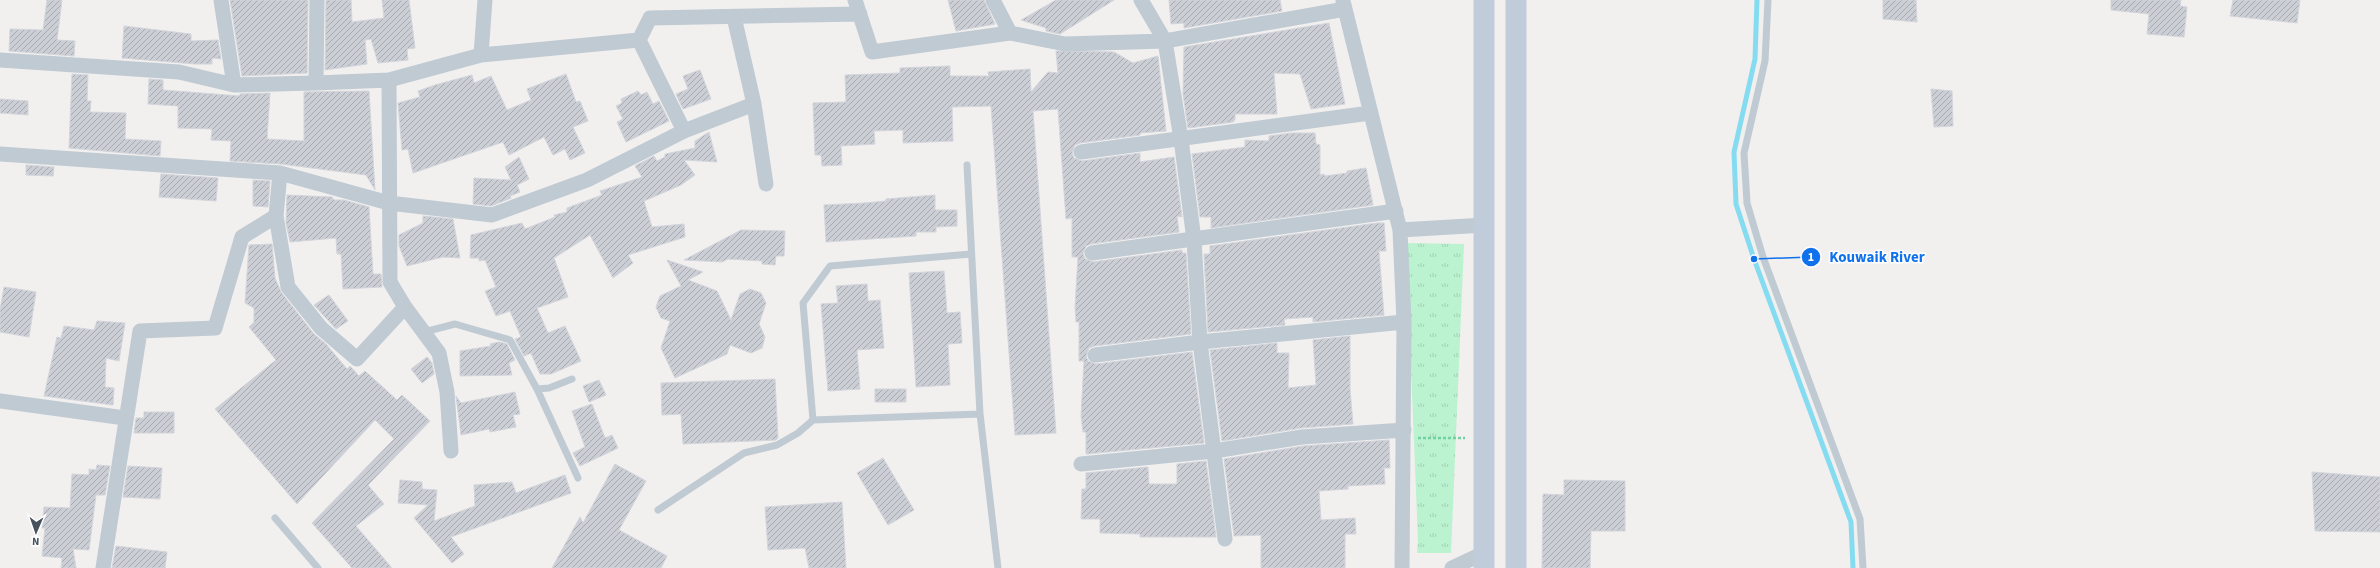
<svg xmlns="http://www.w3.org/2000/svg" width="2380" height="568" viewBox="0 0 2380 568" font-family="'Source Sans 3',sans-serif">
	<defs>
		<pattern id="grass-tufts" width="24" height="20" patternUnits="userSpaceOnUse"><rect width="24" height="20" fill="#bbf2cf"/><path d="M3 7l-1-3M5 7V3M7 7l1-3M15 17l-1-3M17 17v-4M19 17l1-3" fill="none" stroke="#a2d1b4"/></pattern>
		<pattern id="building-hatch" width="6" height="6" patternUnits="userSpaceOnUse"><rect width="6" height="6" fill="#cbced4"/><path d="M-1 1l2-2M0 6l6-6M5 7l2-2" fill="none" stroke="#a7aaaf"/></pattern>
	</defs>
	<rect width="100%" height="100%" fill="#f2efef"/>
	<path fill="url(#grass-tufts)" d="M1406,243L1464,244L1451,553H1417L1418,541Z"/>
	<g fill="none" stroke-linecap="round" stroke-linejoin="round">
		<path stroke="#85dcf1" stroke-width="5" d="M1757,0L1755,59L1734,152L1736,204L1754,259L1851,522L1853,568"/>
	</g>
	<path fill="url(#building-hatch)" stroke="#d2d5db" d="M47,0H62L57,40L75,41L74,56L9,51L10,29L43,30Z
		M230,0H308L307,73L242,76Z
		M326,0H351L352,22L384,18L382,0H409L415,48L407,49L408,60L378,63L371,39L365,40L367,64L325,70Z
		M948,0H984L995,24L956,31Z
		M1056,0H1114L1060,34L1046,31V28L1021,20Z
		M1169,0H1280L1282,11L1184,28V23L1171,24Z
		M1883,0H1916L1917,22L1883,19Z
		M2111,0H2181L2180,6L2187,7L2184,37L2147,34L2149,14L2111,10Z
		M2233,0H2300L2297,23L2230,16Z
		M1329,23L1345,104L1311,109L1300,74L1274,73L1277,114H1235V120L1233,122L1188,128L1183,94L1184,47Z
		M124,26L191,34V41L218,40L221,59L212,58V64H195L122,58Z
		M1056,51L1114,52L1133,63L1158,56L1166,131L1140,133V135L1080,143L1075,145L1072,153L1074,158L1082,161L1140,153V162L1174,157L1182,217L1177,216L1179,232L1091,244L1086,246L1083,254L1085,259L1093,262L1182,250V253H1186L1191,334L1094,346L1089,348L1086,356L1088,361L1096,364L1192,352L1204,443L1086,454V432H1083L1081,416L1084,361H1079V322H1076L1075,307L1078,257H1072V218L1066,219L1058,109L1033,111L1056,433L1015,435L991,106L952,107L953,141L903,143V130L874,131L875,144L841,146L842,165L822,166L821,155H815L813,103L846,102L845,75L900,73V68L950,66V76H989L988,72L1030,69L1031,92L1048,72L1058,73Z
		M700,70L711,99L683,109L676,94L688,89L683,76Z
		M72,74L88,75L87,101H91L90,112L126,113L125,139L161,141L160,156L69,148Z
		M566,74L576,102L580,101L588,121L573,127L585,153L570,160L565,149L553,155L544,137L509,155L503,142L413,173L408,149L402,150L398,103L420,97L418,91L435,85L472,75L474,83L491,76L507,110L531,100L527,89Z
		M149,79L163,80V90L240,96V94L270,93L267,139L304,141V92L369,91L375,190L366,175L281,164L230,161L231,141L211,140L212,129L178,128V106L148,104Z
		M1931,89L1952,91L1953,126L1934,127Z
		M638,91L641,95L647,92L653,104L659,101L669,121L626,142L617,122L623,119L616,106L622,103L621,99Z
		M0,99L28,101V115L0,113Z
		M709,132L717,162L684,160L695,175L681,185L644,201L652,227L684,224L685,237L628,255L633,263L613,278L590,235L554,258L568,297L537,308L548,333L565,326L581,361L551,374H540L531,353L524,356L515,339L521,337L510,311L496,316L485,291L496,287L485,260L479,261V258H470L471,235L522,223L525,229L555,217L554,215L567,212V208L602,195L600,191L642,177L635,166L654,156L657,161L665,157V154L695,148V141Z
		M1291,133H1315L1316,144L1320,145V175L1324,174L1325,176L1347,173V171L1366,168L1373,205L1211,228V217H1200L1192,154L1245,147V140L1269,141V136Z
		M519,157L529,179L517,185L520,192L510,196L511,198L491,206L473,204L474,178L511,180L505,167Z
		M26,165L54,167L53,176L26,175Z
		M161,174L218,178L216,201L159,197Z
		M253,180L270,181L268,207L253,206Z
		M287,195L332,197L334,200H344L369,207L373,274H381L382,287L343,289L341,254H337L336,238L290,242L286,223Z
		M935,195V210H957V226L936,227V232H916V236L826,242L824,205L864,203L886,201V199Z
		M423,216L453,219L460,258L443,257L407,266L399,246V235L423,223Z
		M1377,223H1384L1386,251H1379L1384,315L1313,322V317L1284,319L1285,325L1208,332L1204,254H1210V246Z
		M741,230L785,231L784,256H776L775,265L762,264V261L728,259L722,262L684,260Z
		M272,244L275,278L281,292L314,334L326,344L347,369L350,366L359,376L365,371L397,400L402,395L430,421L368,485L384,504L356,526L392,568H352L312,523L394,439L375,420L297,504L215,409L276,360L249,327L254,322V308L245,303L249,245Z
		M667,260L703,272L688,280L717,291L731,320L740,294L750,289L761,293L766,303L759,324L765,337L762,348L751,353L730,345L727,354L675,378L661,348L670,321L661,318L656,307L660,296L681,286Z
		M944,271L947,313L960,312L962,343L948,344L950,385L916,387L909,273Z
		M867,284L868,301L880,300L884,348L857,350L860,389L828,391L821,304L838,303L836,286Z
		M4,287L36,292L29,337L0,332V310Z
		M329,295L348,321L336,329L314,305Z
		M97,321L125,323L119,361L106,358L105,387L114,388L113,405L44,396L57,337L61,338L64,326L94,330Z
		M1350,336V389L1353,424L1301,428L1222,441L1210,350L1277,343V353H1289L1288,388L1316,385L1313,340Z
		M499,342L507,344L515,360L509,363L512,375L460,376V351L491,346L490,344Z
		M427,357L432,363L434,374L422,383L411,369Z
		M775,379L778,438L776,440L683,444L681,414L662,415L661,383Z
		M599,380L606,395L589,402L583,386Z
		M875,389H906V402H875Z
		M515,392L520,414L513,415L516,427L490,432L489,429L461,435L456,396L461,403Z
		M592,404L605,438L612,435L618,448L580,466L573,453L585,447L572,411Z
		M144,412H174V433H134L136,418H144Z
		M1389,440L1390,468H1384L1385,484L1348,486V489L1319,491L1321,520L1355,518L1356,534H1345V568H1261V535L1234,536L1224,459L1303,446Z
		M883,458L914,510L888,525L857,473Z
		M1206,461L1216,537H1140V534L1100,533V519H1081L1082,489H1086V473L1148,467L1149,484H1177V464Z
		M615,464L646,481L619,530L667,556L661,568H552L580,517L583,523Z
		M97,465L110,466L105,495H96L89,550L73,549L76,568H61L62,558L42,556L45,528H42L44,507L70,508L72,474L89,475V469L96,470Z
		M128,466L162,468L160,499L123,497Z
		M2312,472L2380,477V532L2315,531Z
		M565,475L571,493L451,537L464,554L452,563L414,518L428,505L398,503L400,480L422,482V489L437,490L434,521L475,506L474,485L512,482L516,493Z
		M1564,480L1625,481V531H1591L1590,568H1542L1543,494L1564,495Z
		M842,502L846,568H809L805,548L768,550L765,507Z
		M116,546L167,552L165,568H112Z"/>
	<g fill="none" stroke-linecap="round" stroke-linejoin="round">
		<path stroke="#71d2a1" stroke-width="2.5" stroke-dasharray="3 2" stroke-linecap="butt" d="M1418,438H1465"/>
		<path stroke="#bfcad2" stroke-width="7" d="M1768,0L1765,61L1744,153L1747,203L1763,257L1860,519L1863,568
			M967,165L980,414L998,568
			M424,332L455,324L510,340L537,389L549,388L572,379
			M537,389L578,478
			M813,420L803,303L830,266L971,254
			M658,510L744,453L777,445L798,433L813,420L980,414
			M275,518L318,568"/>
		<path stroke="#bfcad2" stroke-width="15" d="M221,0L234,85
			M855,0L872,52L1010,33L1065,44L1165,41L1345,9
			M993,0L1010,33
			M1141,0L1165,41L1181,139L1194,240L1200,342L1225,539
			M1343,1L1400,230L1485,225
			M639,40L684,131
			M481,55L485,0
			M0,60L179,72L234,85L316,83L389,80L481,55L639,40L650,18L860,14
			M389,80L390,282L405,307L439,353L447,392L451,451
			M316,83L317,0
			M754,104L766,184
			M1081,152L1370,113
			M0,154L280,173L389,203L492,215L587,180L684,131L754,104L734,17
			M276,216L288,287L321,328L357,359L405,307
			M1400,230L1404,322L1402,568
			M1092,253L1396,211
			M1095,355L1200,342L1404,322
			M0,401L125,418
			M1081,464L1214,451L1302,437L1404,430
			M103,568L140,331L215,328L242,237L276,216L280,173
			M1452,568L1484,553"/>
		<path stroke="#c0ccd9" stroke-width="21" d="M1484,0V568
			M1516,0V568"/>
	</g>
	<path fill="none" stroke="#0f71ec" stroke-width="1.5" d="M1754 259L1811 257"/>
	<g fill="#0f71ec" stroke="#fff" stroke-width="1.5">
		<circle cx="1754" cy="259" r="4"/>
		<circle cx="1811" cy="257" r="10"/>
	</g>
	<g font-size="12" text-anchor="middle" font-weight="bold" fill="#fff">
		<text x="1811" y="261">1</text>
	</g>
	<g font-size="15" text-anchor="middle" font-weight="bold" fill="#0f71ec" stroke="#fff" stroke-width="3" stroke-linejoin="round" paint-order="stroke">
		<text x="1877" y="262">Kouwaik River</text>
	</g>
	<g transform="translate(36 532) rotate(182)" stroke="#ffffff" stroke-width="3" paint-order="stroke">
	<path d="M0-3L7 15L0 10L-7 15Z" fill="#46525e"/>
	<text y="-6" font-size="11" font-weight="bold" text-anchor="middle" fill="#46525e">N</text>
	</g>
</svg>
